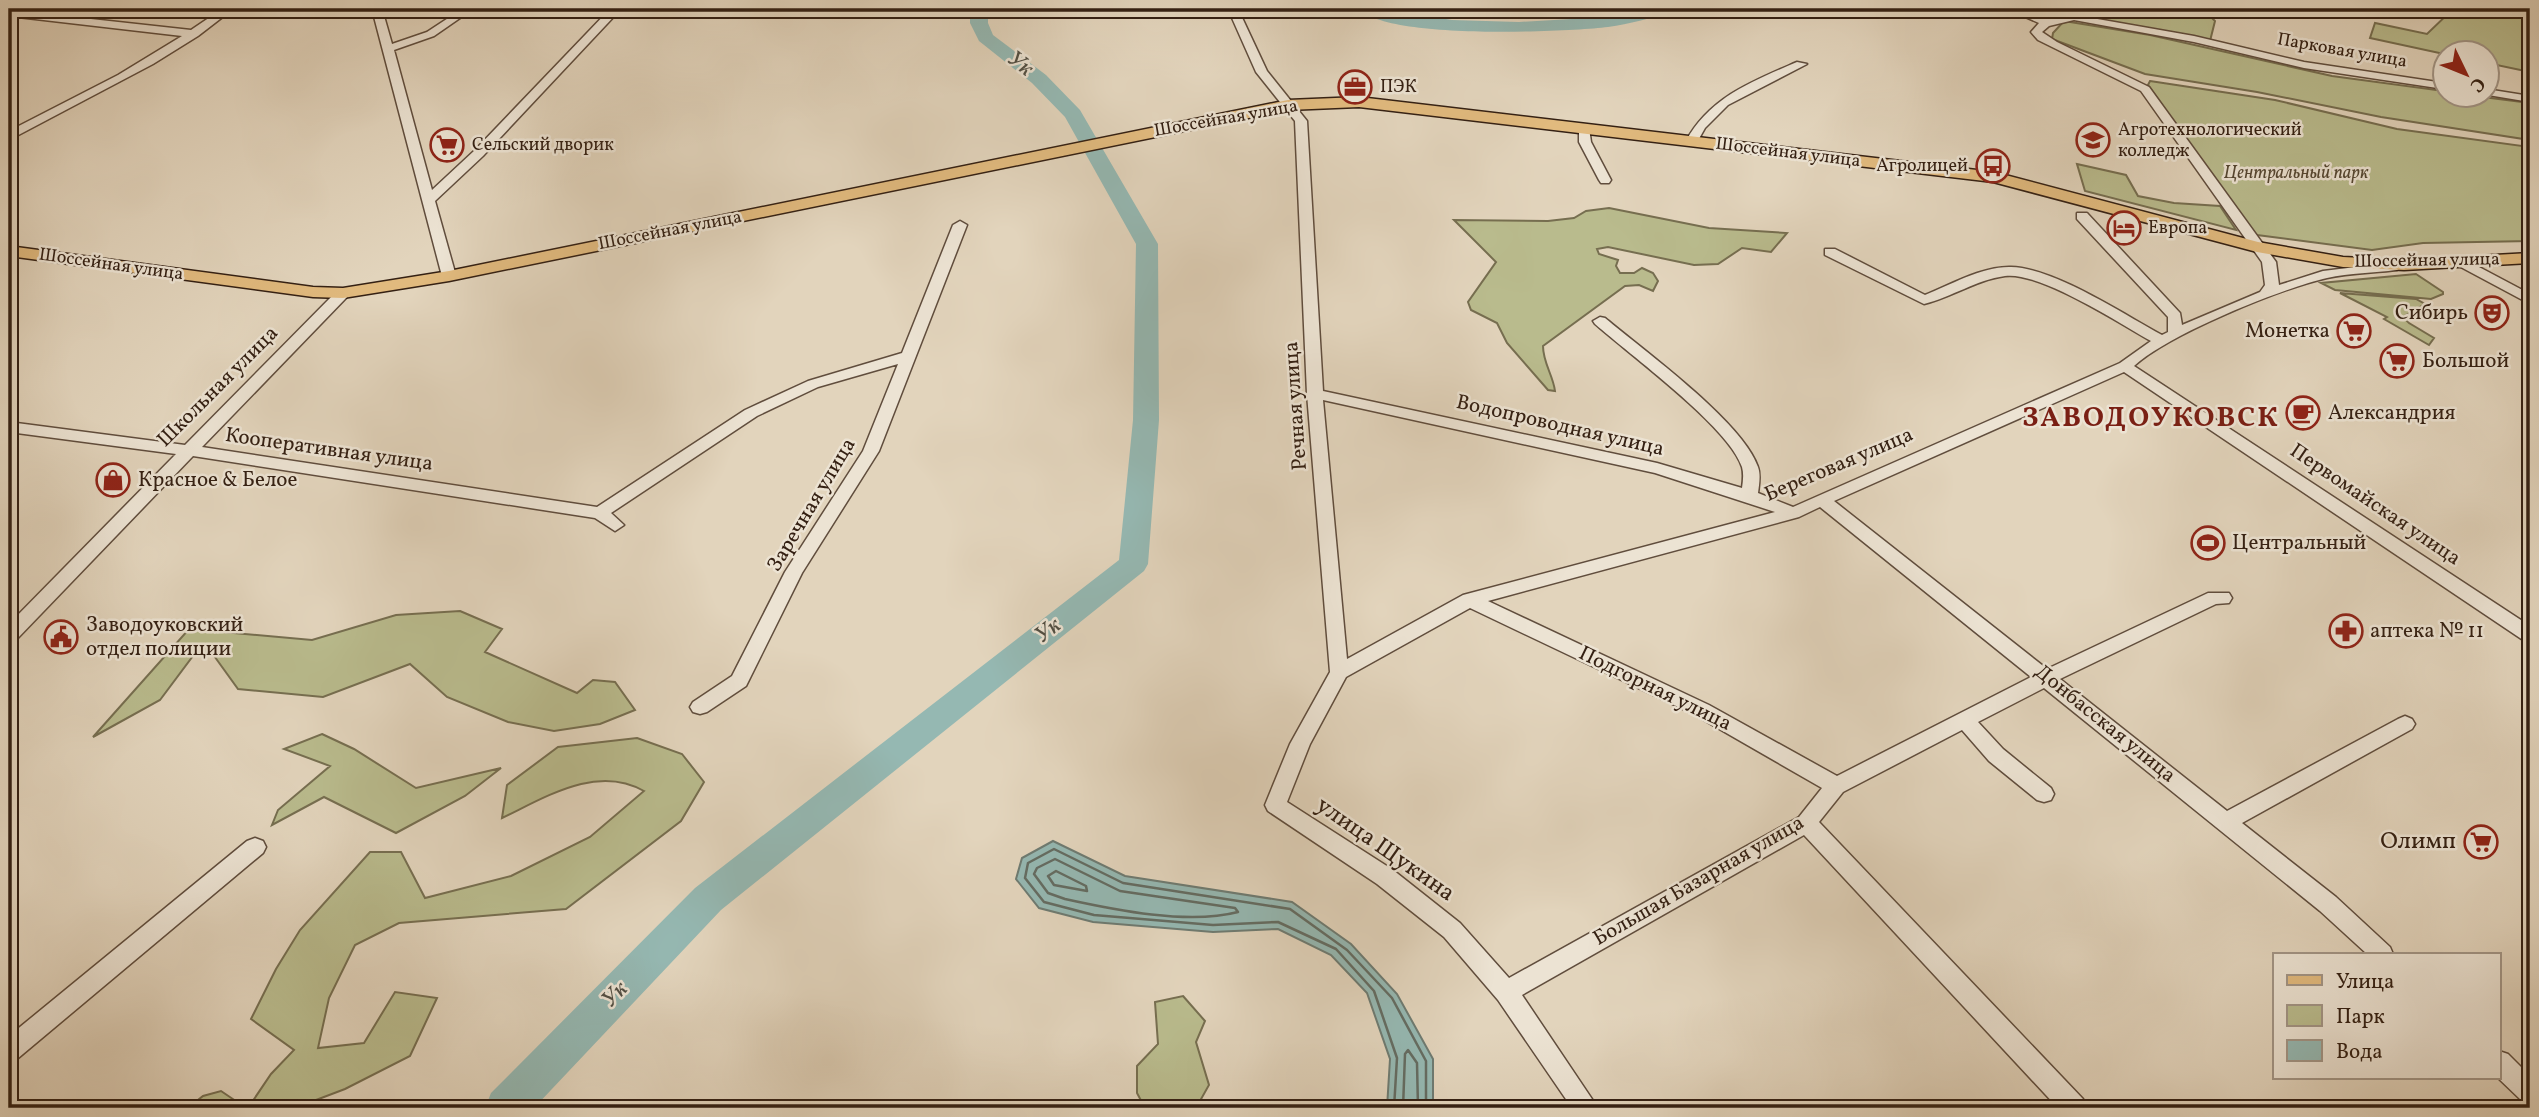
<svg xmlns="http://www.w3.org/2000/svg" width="2539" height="1117" viewBox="0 0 2539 1117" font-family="Vollkorn,serif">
	<rect width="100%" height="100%" fill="#e2d4bc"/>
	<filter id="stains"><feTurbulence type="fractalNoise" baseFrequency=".00286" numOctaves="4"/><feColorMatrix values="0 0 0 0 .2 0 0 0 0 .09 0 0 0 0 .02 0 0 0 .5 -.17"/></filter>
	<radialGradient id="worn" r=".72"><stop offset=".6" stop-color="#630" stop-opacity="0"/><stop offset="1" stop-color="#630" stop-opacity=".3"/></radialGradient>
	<path fill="#b9bb8d" stroke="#766e50" stroke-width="2" d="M2120,9H2203L2215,21L2210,41L2097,21L2089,16Z
		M2453,9H2530V72L2487,63L2486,52L2444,54L2370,38L2375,23L2427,34Z
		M2064,21L2150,35L2332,76L2444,91V94L2467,95L2530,103V140L2381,117L2257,92L2145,74L2052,39L2053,33Z
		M2150,81L2275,100L2397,129L2530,147V241L2423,243L2372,250L2257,235L2251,232L2148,85Z
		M2077,164L2126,175L2138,196L2174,203L2220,206L2236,230L2085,191Z
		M1609,208L1709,228L1787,233L1771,252L1742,248L1718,264L1694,265L1608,247L1597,249L1599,254L1618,260L1616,266L1620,273H1634L1642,268L1653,273L1658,281L1653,291L1639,285L1625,286L1543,346C1543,363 1553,375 1555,391L1548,390L1507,343L1497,323L1471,310L1468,302L1496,262L1454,220L1548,221L1574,218L1586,211Z
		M2416,274L2443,292V294L2431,299L2335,290L2321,283Z
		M2340,293L2416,299L2425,304L2403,317L2409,323L2434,338L2429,345L2384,319L2387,317Z
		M460,611L502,629L485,652L577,693L593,680L615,682L635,710L600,724L554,731L508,722L447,697L410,664L323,697L238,689L212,653L193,656L160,700L93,737L189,629L312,640L396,615Z
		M322,734L354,749L416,788L501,768L465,796L396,833L324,797L272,825L278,810L330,766L284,749Z
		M637,738L682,754L704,782L681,821L566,909L399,923L355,945L329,998L318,1048L364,1043L395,992L437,998L410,1056L345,1089L295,1108H248L271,1074L294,1050L251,1019L276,969L300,930L370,852H401L425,898L511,876L590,837L644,791C597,764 546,797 502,818L507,785L558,747Z
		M1183,996L1205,1021L1196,1042L1209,1085L1196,1108H1145L1137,1093V1066L1158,1044L1155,1002Z
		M221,1091L246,1108H188L203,1096Z"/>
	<path fill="#95b8b2" stroke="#6e7b72" stroke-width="2" d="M1053,841L1125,876L1292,902L1351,944L1397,994L1433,1059V1108H1387L1390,1059L1367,993L1331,955L1278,929L1213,932L1093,922L1039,908L1016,879L1022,858Z"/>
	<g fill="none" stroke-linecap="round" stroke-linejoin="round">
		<path stroke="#646c62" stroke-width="2.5" d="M1055,859L1120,891L1235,908L1238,912C1188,925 1115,910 1065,899L1048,893L1034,874L1037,868Z
			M1056,871L1086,886L1087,891L1054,885L1048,876Z
			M1394,1108L1397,1058L1374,991L1336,949L1278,922L1213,925L1094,915L1044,902L1025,878L1028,863L1054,849L1123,883L1290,909L1347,950L1392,998L1426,1061V1108
			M1403,1108L1405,1054L1408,1050L1417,1063L1418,1108"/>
		<path fill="#95b8b2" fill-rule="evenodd" d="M970,9H988V23L993,35L1046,75L1080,110L1158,244L1159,420L1148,564L1144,571L721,910L534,1108H485L491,1093L695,888L1119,560L1133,420L1136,244L1065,117L1032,83L979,41L970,23Z
			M1360,9H1386L1452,20L1519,22L1606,17L1644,9H1674L1671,13C1650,18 1630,24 1608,27C1566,32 1387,40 1360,9Z"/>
		<defs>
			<path id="minor" d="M222,9H233L198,36L153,64L9,140V131L118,75L182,36L9,16V10L191,30Z
				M372,9H382L392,44L427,32L462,9H473L434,36L394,50L432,190L475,150L610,9H621L483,156L435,201L456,276L454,279H444L442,276Z
				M1228,9H1238L1267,71L1307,121L1323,391L1657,463L1742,488C1743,481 1744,474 1742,467C1729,427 1629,354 1595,324L1593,321L1600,317L1605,318C1643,350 1743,422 1758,467C1761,475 1759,485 1758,493L1793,507L2120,363L2151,341C2119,323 2039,271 2005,276C1976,280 1952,297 1924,304L1825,255V249H1835L1925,295C1950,285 1983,266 2011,267C2054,268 2123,314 2162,335L2168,332V317L2077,219V213H2087L2180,313L2182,325L2260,292L2265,285L2262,262L2141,91L2038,40L2031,32L2039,23L2007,9C2023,9 2038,20 2051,19C2071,18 2091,9 2112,9L2086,17L2194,36L2304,62L2444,83V89L2304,68L2194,42L2074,20L2049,26L2042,32L2057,42L2149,87L2276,262L2279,285L2323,271L2397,262L2404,266L2397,270C2374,273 2350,273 2327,278C2280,289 2169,334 2134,366L2530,626V642L2523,640L2124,372L1834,501L2047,669L2208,593H2229L2232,598L2229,603L2216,604L2060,679L2227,811L2398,719L2405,716L2412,719L2415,724L2412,729L2242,823L2336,897L2390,947L2393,954H2367L2320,911L2044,688L1978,722L2003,749L2051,788L2054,794L2051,800L2044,802L2037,800L1989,761L1962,730L1843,792L1819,822L2083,1099L2086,1108H2058L1804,835L1522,995L1598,1108H1572L1498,1000L1444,937L1377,884L1268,811L1265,805L1290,744L1330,672L1307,394L1295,121L1256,72ZM1323,400L1655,473L1775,512L1463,595L1347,659ZM1820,507L2031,677L1837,776L1709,705L1488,601L1799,517ZM1470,608L1695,715L1822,788L1799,817L1509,978L1460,923L1393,870L1287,802L1310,744L1346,677Z
				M1797,62L1807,64L1728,105L1705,128L1696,144H1688L1686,141C1710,97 1753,81 1797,62Z
				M2486,89L2530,96V102L2482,94H2486Z
				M1579,125L1589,128L1591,142L1611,180L1609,183H1601L1599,180L1579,142Z
				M960,221L967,225L879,451L802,573L746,686L707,712L700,714L693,712L690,707L693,702L732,676L785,572L863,451L898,364L818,387L757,416L611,513L624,525L615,531L595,518L193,456L16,640L9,642V624L176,454L9,432V422L185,445L338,290H348V296L202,447L597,507L745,410L808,381L902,353L953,225Z
				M2462,258L2530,294V304L2457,265V259Z
				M255,838L263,841L266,847L263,853L17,1059L9,1062V1036L247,841Z
				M2499,1051L2508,1054L2530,1076V1104L2521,1100L2497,1077Z"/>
			<path id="major" d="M1359,97L1994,172L2258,242L2343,257L2404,260L2530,253V263L2404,270L2343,267L2257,252L1993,182L1359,107L1288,110L449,281L343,298L313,297L9,256V246L313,287L343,288L449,271L1288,100Z"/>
		</defs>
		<use href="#minor" stroke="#604d3d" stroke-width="3"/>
		<use href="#major" stroke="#342013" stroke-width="3"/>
		<use href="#minor" fill="#ece3d3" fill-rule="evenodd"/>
		<use href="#major" fill="#e1ba7e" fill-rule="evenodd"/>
	</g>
	<defs>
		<symbol id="office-ring" viewBox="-11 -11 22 22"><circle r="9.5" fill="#ece3d3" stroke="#8f2418" stroke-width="1.5"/><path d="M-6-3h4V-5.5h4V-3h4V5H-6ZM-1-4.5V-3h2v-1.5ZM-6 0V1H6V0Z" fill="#8f2418"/></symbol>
		<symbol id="university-ring" viewBox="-11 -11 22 22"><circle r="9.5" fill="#ece3d3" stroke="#8f2418" stroke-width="1.5"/><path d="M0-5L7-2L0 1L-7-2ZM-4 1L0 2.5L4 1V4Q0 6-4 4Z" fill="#8f2418"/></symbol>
		<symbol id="supermarket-ring" viewBox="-11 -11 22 22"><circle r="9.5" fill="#ece3d3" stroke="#8f2418" stroke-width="1.5"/><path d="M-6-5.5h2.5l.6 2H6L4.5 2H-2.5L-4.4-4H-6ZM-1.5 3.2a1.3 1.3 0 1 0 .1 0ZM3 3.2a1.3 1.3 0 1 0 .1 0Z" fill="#8f2418"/></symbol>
		<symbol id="bus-ring" viewBox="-11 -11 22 22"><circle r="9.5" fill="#ece3d3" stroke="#8f2418" stroke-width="1.5"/><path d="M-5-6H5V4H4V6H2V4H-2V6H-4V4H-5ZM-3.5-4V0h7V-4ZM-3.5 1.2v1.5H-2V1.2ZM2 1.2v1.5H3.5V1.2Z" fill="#8f2418"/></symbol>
		<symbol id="hotel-ring" viewBox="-11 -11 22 22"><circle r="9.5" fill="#ece3d3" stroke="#8f2418" stroke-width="1.5"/><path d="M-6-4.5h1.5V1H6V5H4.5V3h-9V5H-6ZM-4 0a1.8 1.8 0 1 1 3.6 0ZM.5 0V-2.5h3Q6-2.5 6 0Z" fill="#8f2418"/></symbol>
		<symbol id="theatre-ring" viewBox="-11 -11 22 22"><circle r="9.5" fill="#ece3d3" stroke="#8f2418" stroke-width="1.5"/><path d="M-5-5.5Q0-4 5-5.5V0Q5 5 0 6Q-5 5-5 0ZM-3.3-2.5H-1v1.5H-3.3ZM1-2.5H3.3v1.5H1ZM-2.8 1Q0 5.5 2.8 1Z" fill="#8f2418"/></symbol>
		<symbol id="cafe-ring" viewBox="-11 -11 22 22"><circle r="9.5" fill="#ece3d3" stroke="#8f2418" stroke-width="1.5"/><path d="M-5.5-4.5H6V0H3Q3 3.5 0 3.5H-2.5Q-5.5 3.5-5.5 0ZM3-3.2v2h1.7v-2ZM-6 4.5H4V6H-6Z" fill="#8f2418"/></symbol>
		<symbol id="shop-ring" viewBox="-11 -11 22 22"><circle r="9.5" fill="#ece3d3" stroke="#8f2418" stroke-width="1.5"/><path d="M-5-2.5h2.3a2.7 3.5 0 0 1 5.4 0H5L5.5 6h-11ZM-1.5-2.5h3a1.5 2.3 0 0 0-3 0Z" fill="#8f2418"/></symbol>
		<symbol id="stadium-ring" viewBox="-11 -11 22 22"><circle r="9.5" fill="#ece3d3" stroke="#8f2418" stroke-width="1.5"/><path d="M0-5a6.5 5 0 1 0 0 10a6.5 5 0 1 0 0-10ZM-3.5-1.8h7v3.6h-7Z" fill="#8f2418"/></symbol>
		<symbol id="pharmacy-ring" viewBox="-11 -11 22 22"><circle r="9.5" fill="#ece3d3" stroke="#8f2418" stroke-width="1.5"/><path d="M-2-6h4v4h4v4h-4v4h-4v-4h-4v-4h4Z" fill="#8f2418"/></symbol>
		<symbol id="civic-ring" viewBox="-11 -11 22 22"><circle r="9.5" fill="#ece3d3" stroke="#8f2418" stroke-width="1.5"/><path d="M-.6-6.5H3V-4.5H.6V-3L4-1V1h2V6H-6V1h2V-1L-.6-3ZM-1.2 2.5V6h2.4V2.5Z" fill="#8f2418"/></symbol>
	</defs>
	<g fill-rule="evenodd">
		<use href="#office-ring" x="1336" y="68" width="38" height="38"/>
		<use href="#university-ring" x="2074" y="121" width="38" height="38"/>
		<use href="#supermarket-ring" x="428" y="126" width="38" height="38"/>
		<use href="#bus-ring" x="1974" y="147" width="38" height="38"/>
		<use href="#hotel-ring" x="2105" y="209" width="38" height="38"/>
		<use href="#theatre-ring" x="2473" y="294" width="38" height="38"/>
		<use href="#supermarket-ring" x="2335" y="312" width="38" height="38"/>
		<use href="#supermarket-ring" x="2378" y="342" width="38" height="38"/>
		<use href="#cafe-ring" x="2284" y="394" width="38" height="38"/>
		<use href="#shop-ring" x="94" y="461" width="38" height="38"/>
		<use href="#stadium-ring" x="2189" y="524" width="38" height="38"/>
		<use href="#pharmacy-ring" x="2327" y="612" width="38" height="38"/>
		<use href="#civic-ring" x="42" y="618" width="38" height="38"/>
		<use href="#supermarket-ring" x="2462" y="823" width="38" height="38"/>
	</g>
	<g text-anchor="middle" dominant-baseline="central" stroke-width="5" stroke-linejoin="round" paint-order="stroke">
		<g font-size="18" fill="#342013" stroke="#ece3d3">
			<text transform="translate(2342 51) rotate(10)">Парковая улица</text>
			<text transform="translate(1226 119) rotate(-10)">Шоссейная улица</text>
			<text transform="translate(1788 153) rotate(7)">Шоссейная улица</text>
			<text transform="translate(670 231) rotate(-11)">Шоссейная улица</text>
			<text transform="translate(2427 261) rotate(-1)">Шоссейная улица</text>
			<text transform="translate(111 265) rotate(8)">Шоссейная улица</text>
		</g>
		<g font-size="18" fill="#342013" stroke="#ece3d3" text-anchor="start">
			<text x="1380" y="87">ПЭК</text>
			<text x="2118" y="130">Агротехнологический<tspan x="2118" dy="21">колледж</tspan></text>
			<text x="472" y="145">Сельский дворик</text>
			<text x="1968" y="166" text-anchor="end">Агролицей</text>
			<text x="2148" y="228">Европа</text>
		</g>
		<g font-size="18" font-style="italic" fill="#554732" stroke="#ece3d3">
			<text x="2296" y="173">Центральный парк</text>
		</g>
		<g font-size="21" fill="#342013" stroke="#ece3d3" text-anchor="start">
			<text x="2468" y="313" text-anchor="end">Сибирь</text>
			<text x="2330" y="331" text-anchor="end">Монетка</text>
			<text x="2422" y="361">Большой</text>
			<text x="2328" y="413">Александрия</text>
			<text x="138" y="480">Красное &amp; Белое</text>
			<text x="2232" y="543">Центральный</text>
			<text x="86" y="625">Заводоуковский<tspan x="86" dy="24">отдел полиции</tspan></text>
			<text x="2370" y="631">аптека № 11</text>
		</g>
		<g font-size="21" fill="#342013" stroke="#ece3d3">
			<text transform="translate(218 387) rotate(-45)">Школьная улица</text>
			<text transform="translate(1296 406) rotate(-94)">Речная улица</text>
			<text transform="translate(1560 426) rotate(13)">Водопроводная улица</text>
			<text transform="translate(329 450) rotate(8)">Кооперативная улица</text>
			<text transform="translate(1839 465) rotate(-23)">Береговая улица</text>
			<text transform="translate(812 505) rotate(-59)">Заречная улица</text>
			<text transform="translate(2375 505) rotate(34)">Первомайская улица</text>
			<text transform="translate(1655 689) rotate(26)">Подгорная улица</text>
			<text transform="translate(2105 724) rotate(39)">Донбасская улица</text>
			<text transform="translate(1699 881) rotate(-30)">Большая Базарная улица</text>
		</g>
		<g font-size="23" font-style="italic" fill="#514e43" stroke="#ece3d3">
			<text transform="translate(1020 64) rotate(38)">Ук</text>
			<text transform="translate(1048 631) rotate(-38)">Ук</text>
			<text transform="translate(615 995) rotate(-46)">Ук</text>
		</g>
		<g font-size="24" fill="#342013" stroke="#ece3d3" text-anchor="end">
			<text x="2456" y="842">Олимп</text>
		</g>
		<g font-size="24" fill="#342013" stroke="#ece3d3">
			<text transform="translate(1385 850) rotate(35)">улица Щукина</text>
		</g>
		<g font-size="28" font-weight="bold" letter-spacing="2" fill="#7a1f14" stroke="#ece3d3">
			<text x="2151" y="418">ЗАВОДОУКОВСК</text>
		</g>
	</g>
	<rect width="2539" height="1117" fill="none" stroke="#e2d4bc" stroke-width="35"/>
	<rect x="10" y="10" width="2518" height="1096" fill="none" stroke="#342013" stroke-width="3.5"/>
	<rect x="18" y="18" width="2504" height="1082" fill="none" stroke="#342013" stroke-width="2"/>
	<rect x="2273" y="953" width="228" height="126" fill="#ece3d3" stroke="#a29586" stroke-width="2"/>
	<rect x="2287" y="975" width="35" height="10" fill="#e1ba7e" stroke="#a29586" stroke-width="2"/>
	<text x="2336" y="988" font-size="21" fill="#342013">Улица</text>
	<rect x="2287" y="1005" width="35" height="21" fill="#b9bb8d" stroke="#a29586" stroke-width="2"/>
	<text x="2336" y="1023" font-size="21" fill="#342013">Парк</text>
	<rect x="2287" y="1040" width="35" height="21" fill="#95b8b2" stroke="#a29586" stroke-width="2"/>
	<text x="2336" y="1058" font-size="21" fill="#342013">Вода</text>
	<g transform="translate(2466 74) rotate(133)"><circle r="33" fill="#ece3d3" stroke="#a29586" stroke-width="2"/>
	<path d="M0-5L12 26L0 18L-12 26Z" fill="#8f2418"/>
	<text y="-10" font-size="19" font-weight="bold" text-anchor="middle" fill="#342013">С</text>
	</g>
	<rect width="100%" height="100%" filter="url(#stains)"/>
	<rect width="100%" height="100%" fill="url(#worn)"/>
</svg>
